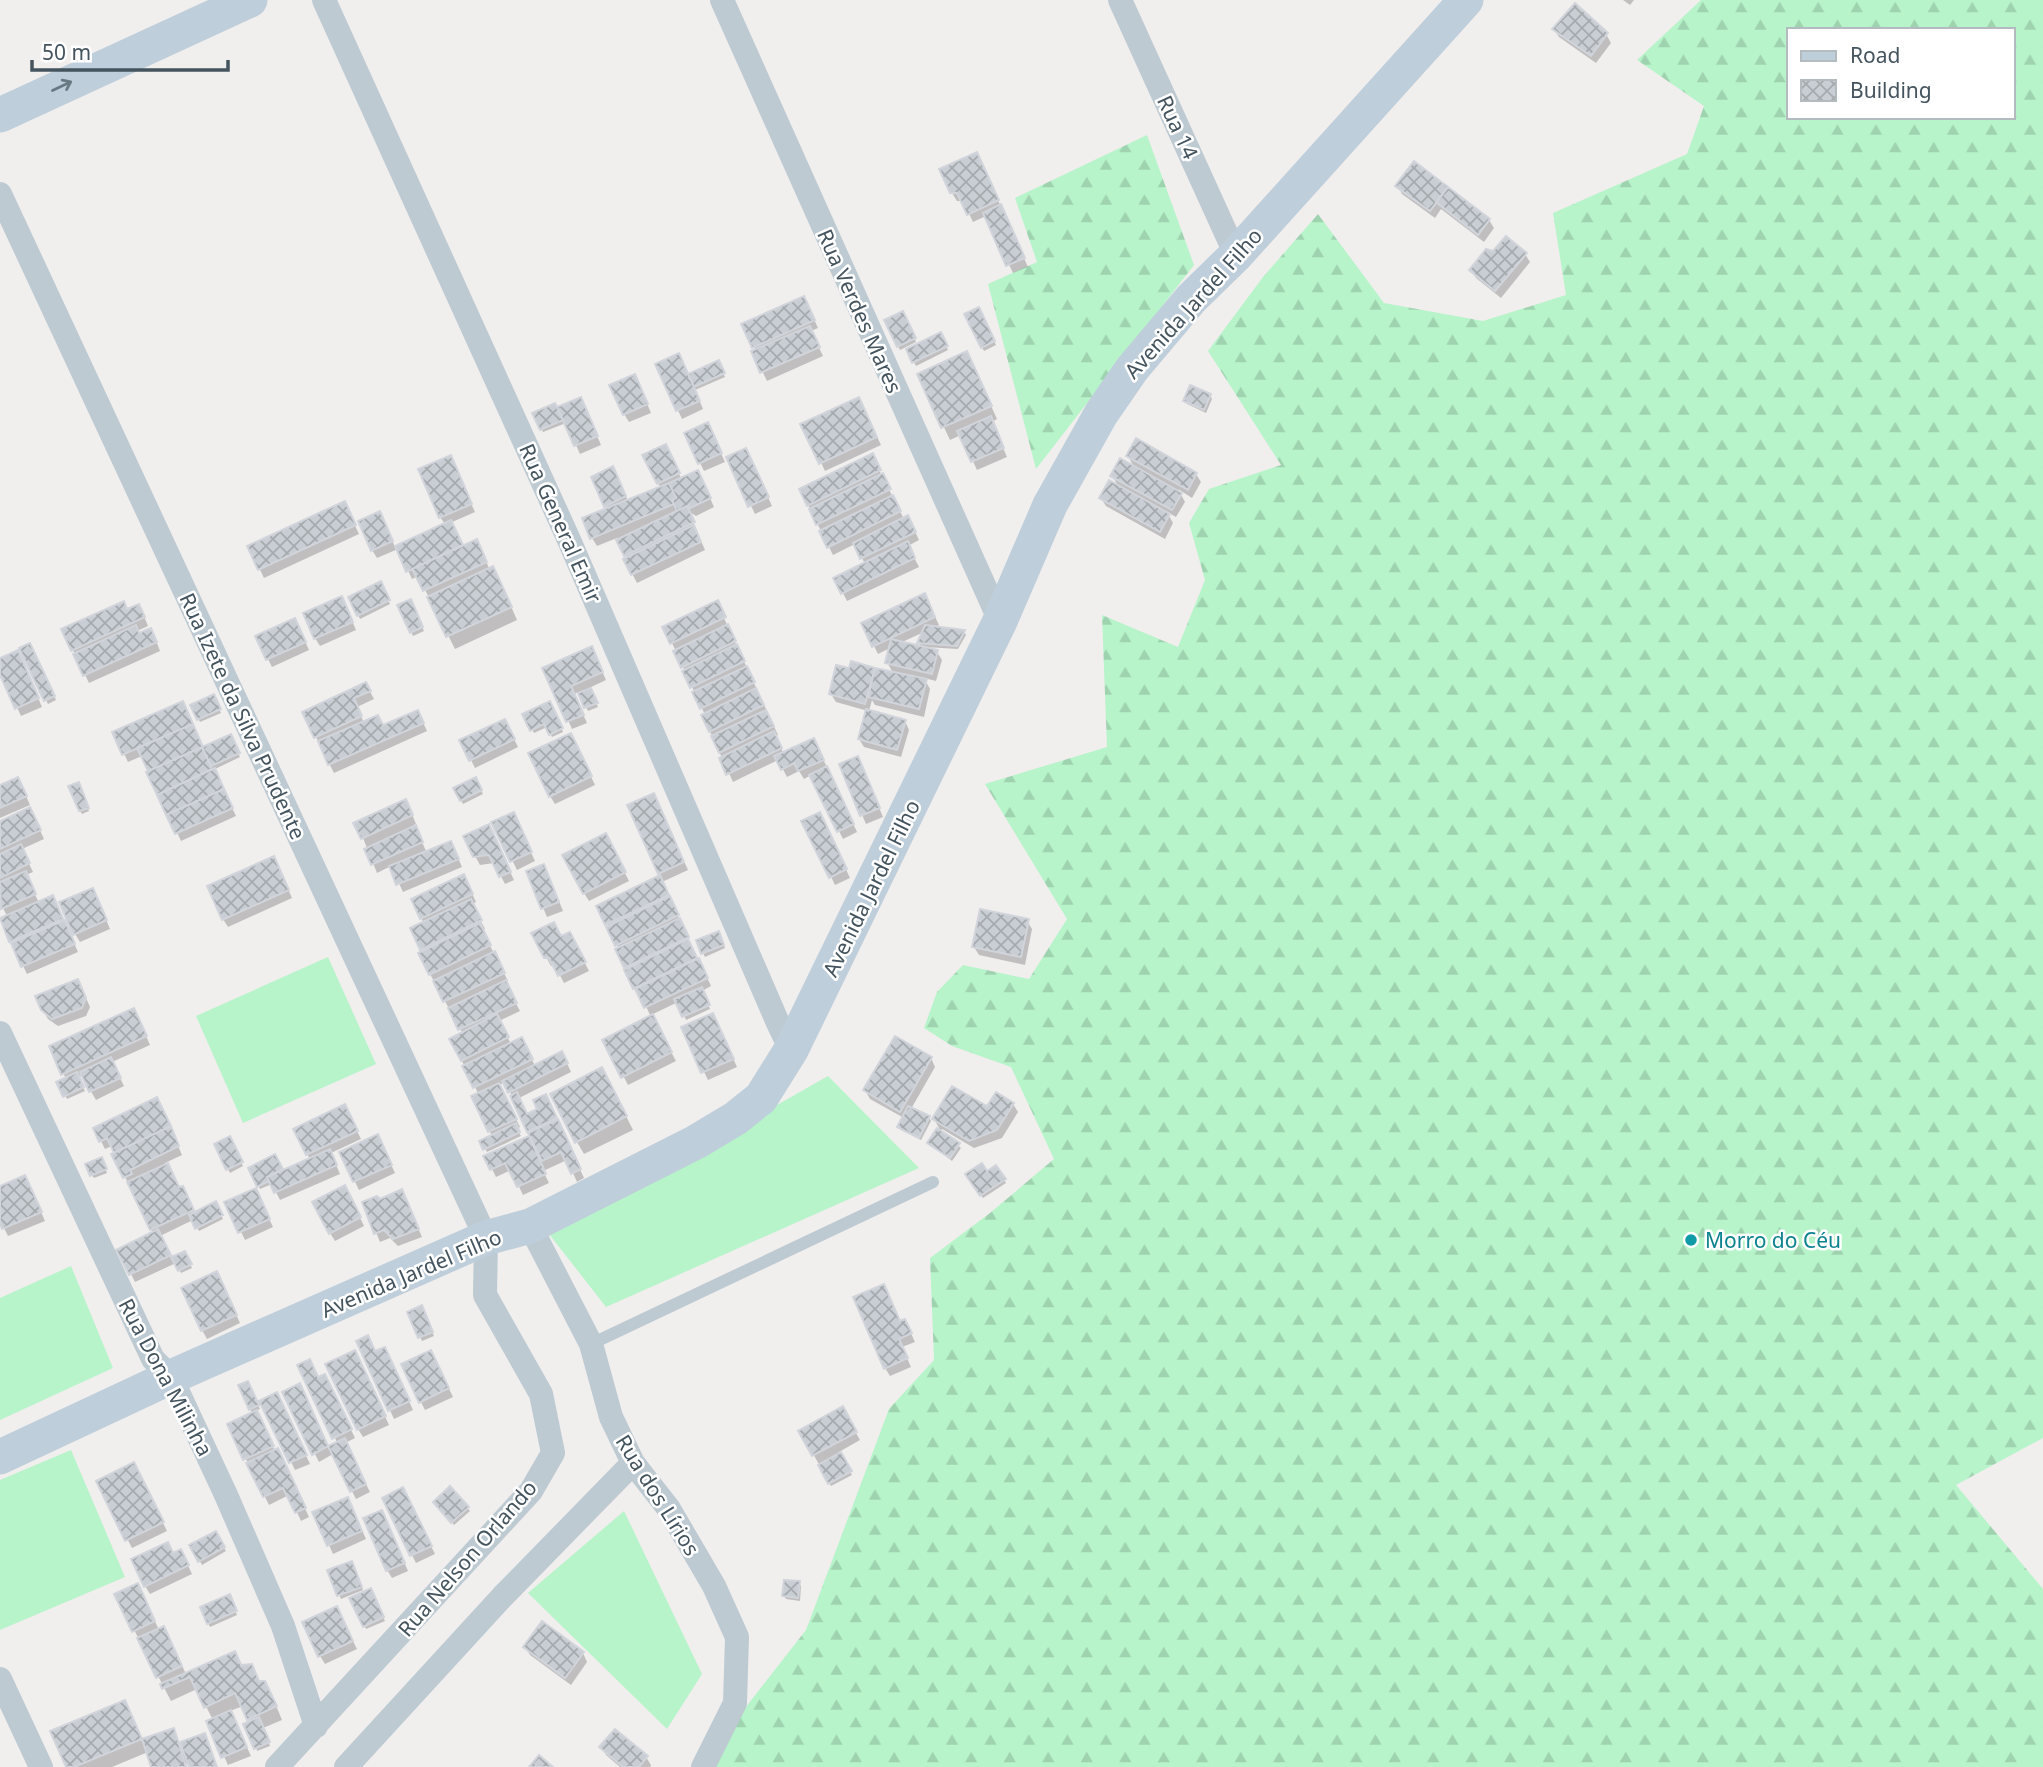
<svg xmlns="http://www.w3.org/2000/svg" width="2043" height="1767" viewBox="0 0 2043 1767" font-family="'Noto Sans',sans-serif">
	<defs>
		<pattern id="forest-firs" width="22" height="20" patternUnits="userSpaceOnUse" patternTransform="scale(1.75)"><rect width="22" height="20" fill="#b7f4ca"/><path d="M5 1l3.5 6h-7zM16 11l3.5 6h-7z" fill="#9fd3b0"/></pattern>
		<pattern id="building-cross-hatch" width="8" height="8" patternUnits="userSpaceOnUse" patternTransform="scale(1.75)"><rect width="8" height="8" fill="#c9ced4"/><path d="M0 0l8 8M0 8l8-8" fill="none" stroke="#a5aaaf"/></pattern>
	</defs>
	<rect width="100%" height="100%" fill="#f1eeee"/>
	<path fill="#b7f4ca" d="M328,957L376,1064L243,1123L196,1016Z
		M828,1076L919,1168L606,1307L549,1234Z
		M71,1266L113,1368L0,1420V1298Z
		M71,1450L125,1577L0,1630V1480Z
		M624,1511L702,1674L667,1729L528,1593Z"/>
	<path fill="url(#forest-firs)" fill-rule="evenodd" d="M1701,0H2043V1438L1956,1485L2043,1589V1767H699L806,1630L889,1409L934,1360L930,1258L990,1213L1054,1159L1011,1067L952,1046L924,1028L937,992L963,965L1029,979L1067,919L985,784L1107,747L1102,615L1178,647L1205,580L1189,523L1209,489L1281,465L1208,351L1263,277L1318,214L1384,303L1483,321L1566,295L1553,213L1687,154L1704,106L1637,60ZM1789,30H2013V117H1789Z
		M1147,135L1194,265L1036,469L988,284L1037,262L1015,198Z"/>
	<path fill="#0003" fill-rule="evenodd" d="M1623,0H1634L1630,5Z
		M1554,29L1606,34L1611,43L1596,63L1559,37Z
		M981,162L1028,267L1013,273L986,216L973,222L963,201H957L952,193Z
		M1398,186L1489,220L1494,228L1484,242L1441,209L1435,218L1402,194Z
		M1525,254L1530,262L1501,298L1476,278L1471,270Z
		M808,306L818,328L811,331L823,356L767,381L753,352L756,351L744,325Z
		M978,309L996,345L984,351L966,315Z
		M902,313L916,342L900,350L886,321Z
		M940,334L948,350L916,366L908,350Z
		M718,362L725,377L695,390L703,409L682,419L657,365L688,375Z
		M973,366L997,419L992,422L1007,457L977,470L961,435L950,440L919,375Z
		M639,384L651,413L629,422L624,414Z
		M1210,395L1212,399L1206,413L1187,404L1185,401Z
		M581,399L601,445L580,454L566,423L543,432L534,414L557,409Z
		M863,407L881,445L825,471L803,425Z
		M712,433L725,462L704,471L700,463Z
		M669,454L681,478L702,480L714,507L696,516L688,511L705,550L637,583L625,560L627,559L617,538L597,546L592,538L608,509L606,506L617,477L628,501L660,487L645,456Z
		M872,456L904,519L912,525L919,540L908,546L919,567L847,601L843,593L865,564L855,544L833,555L808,505Z
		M1128,456L1196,474L1201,482L1192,498L1178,489L1185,502L1176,517L1167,512L1173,523L1165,539L1106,506L1101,498L1119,487L1112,476L1135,469Z
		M728,458H750L772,506L755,514Z
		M454,466L475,512L450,523L463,547L480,549L490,570L500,581L517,620L455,649L418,576L412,579L398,549L377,558L372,550L384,521L395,547L445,524L440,517Z
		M348,511L359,534L264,578L249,547Z
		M380,584L390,604L360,619L350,598Z
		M717,603L778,735L775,736L784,754L818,748L857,832L843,839L811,775L804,779L799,771L787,777L778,760L733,782L703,716L705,715L672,643Z
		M412,604L424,631L413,636L399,606Z
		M929,604L939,625L933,628L964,632L966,635L958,649L925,647V649L937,652L942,660L936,681L924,678L930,689L924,717L875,705L872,700L869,711L905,721L909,730L901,757L864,747L859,739L868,711L836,702L831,694L850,670L852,663L893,673L887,662L890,648L878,654L874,646ZM924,632L919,643L922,648L900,643Z
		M346,607L356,630L320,646L315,638Z
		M143,614L148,626L137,631L139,635L155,638L160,651L89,683L63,630Z
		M299,628L309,650L272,667L268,659Z
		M29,645L56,700L48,704L21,649Z
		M596,657L606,680L589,688L598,707L588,711L579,692L574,694L587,723L572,729L545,668Z
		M0,660L22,661L42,707L21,716L0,671Z
		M366,684L374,699L357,707L364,723L383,727L422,720L427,731L334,773L304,713Z
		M213,696L221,713L200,722L192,706Z
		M550,703L563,732L552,737L547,727L534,733L525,715Z
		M509,729L518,747L475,768L471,760Z
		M114,733L203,749L230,736L240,757L213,770L236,816L181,841L142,756L128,762Z
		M575,743L595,785L555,804L550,796Z
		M841,765L862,767L883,817L866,824Z
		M475,779L483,794L463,804L455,789Z
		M0,787H22L30,805L0,818Z
		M80,787L89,811L82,814L80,811Z
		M658,803L688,870L662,882L711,986L702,991L710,1009L686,1020L678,1002L651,1015L676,1061L628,1085L605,1041L651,1017L599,907L661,877L659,873Z
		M410,809L416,824L414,825L427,853L455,851L462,867L403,892L391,866L377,873L363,838Z
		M34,817L44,839L22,849L33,872L26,875L39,903L57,905L78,952L27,974L11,941L7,916L0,902V823Z
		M804,821L824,822L850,878L835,885Z
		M517,822L535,861L517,870L494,823Z
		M492,834L514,880L505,884L494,863L480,865L475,856Z
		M610,844L629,881L589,901L584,893Z
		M278,867L292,898L228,927L223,919Z
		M528,872L548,874L563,911L547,917Z
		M468,885L476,902L472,904L485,929L482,930L508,981L505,983L520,1011L499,1021L511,1044L526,1047L535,1066L566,1061L571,1072L519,1098L527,1116L550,1105L584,1178L577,1182L567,1160L543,1171L549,1183L523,1195L511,1170L496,1177L486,1157L532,1137L505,1082L499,1085L520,1127L517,1129L521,1136L487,1152L481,1141L492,1136L473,1097L479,1095L451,1039L463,1034L430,974L424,953L412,929L424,923L421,918Z
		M97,898L110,929L80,942L75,934Z
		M1027,921L1032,929L1025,965L979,955L974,947Z
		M534,934L574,942L589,971L564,983L555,966H551Z
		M720,936L725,948L705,957L703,953Z
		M82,989L90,1007L86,1016L58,1026L48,1019L43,1010Z
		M138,1018L150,1045L112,1062L124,1086L96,1100L82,1076L78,1077L85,1091L67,1099L59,1082L66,1079L51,1047Z
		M717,1023L737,1067L708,1080L683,1028Z
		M931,1058L935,1067L911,1109L929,1117L931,1121L921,1140L901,1130L899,1127L904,1118L870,1099L865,1090Z
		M609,1082L633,1130L584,1154L577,1142Z
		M1013,1104L1018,1112L1002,1138L974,1148L942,1129L940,1132L961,1148L952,1161L929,1143L939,1128L934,1119Z
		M161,1107L182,1155L165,1163L179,1189L187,1196L195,1214L215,1204L223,1219L199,1231L193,1220L160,1236L172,1259L184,1253L192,1268L181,1273L176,1263L135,1282L119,1250L153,1233L114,1155H117L112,1146L105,1149L101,1141Z
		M349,1115L361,1139L331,1153L340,1174L280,1200L272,1184L260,1189L250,1169L275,1156L283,1172L310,1159L307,1154Z
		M229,1139L243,1166L230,1173L216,1145Z
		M382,1145L395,1173L359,1190L341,1153Z
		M103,1163L107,1173L94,1178L92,1175Z
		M996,1167L1006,1183L983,1198L967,1175L986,1173Z
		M29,1185L45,1221L8,1236L0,1220V1188Z
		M349,1195L364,1226L335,1241L330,1233Z
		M260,1199L273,1227L245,1240L227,1203Z
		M406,1200L422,1237L398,1246L390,1238L380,1242L364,1203Z
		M221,1281L240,1323L207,1339L202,1330Z
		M423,1311L434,1336L422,1341L409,1313Z
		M900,1323L909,1329L915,1342L902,1347L911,1367L890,1376L885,1368Z
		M358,1341L375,1353L389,1357L413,1410L394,1419Z
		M359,1360L389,1425L363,1437L358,1429Z
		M435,1360L453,1397L425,1410L421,1402Z
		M318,1379L329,1384L355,1438L345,1443L370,1492L356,1499L333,1454L319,1462L284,1393L304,1394L328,1448L337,1444Z
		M249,1386L260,1409L255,1411L275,1451L282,1459L309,1517L301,1521L289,1495L269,1505L229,1425L253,1414L250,1409Z
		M262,1401L281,1403L310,1464L295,1470Z
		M842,1409L860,1440L839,1452L852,1475L831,1486L801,1432Z
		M138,1472L167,1531L132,1548L98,1482Z
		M450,1488L470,1511L454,1525L437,1505Z
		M407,1498L435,1554L416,1563L384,1499Z
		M352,1507L366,1539L333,1554L315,1513Z
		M386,1520L408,1571L392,1578L387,1570Z
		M215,1533L226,1551L202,1565L192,1546Z
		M173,1555L185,1559L192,1574L150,1594L145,1586Z
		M353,1566L363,1590L341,1599L330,1571Z
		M799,1583L801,1586L800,1601L786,1599L784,1596Z
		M370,1591L385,1621L366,1629L352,1599Z
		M142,1594L159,1630L168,1636L186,1674L251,1665L260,1682L272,1696L282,1720L263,1728L270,1746L257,1751L251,1723L243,1706L230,1711L251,1756L228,1765L208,1722L213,1720L197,1689L171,1701L116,1595Z
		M231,1600L237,1615L210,1627L208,1623Z
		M339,1614L357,1649L325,1664L320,1656Z
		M525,1647L583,1653L587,1662L571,1685L530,1655Z
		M131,1715L143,1740L173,1731L179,1744L205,1735L217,1767H190L189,1763L186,1764L187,1767H153L148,1752L112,1767H68Z
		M602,1747L646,1757L651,1765L650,1767H620L606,1755Z"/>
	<path fill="url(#building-cross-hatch)" stroke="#d1d5db" stroke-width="2" d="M1575,3L1608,33L1591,56L1552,29Z
		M977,152L999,200L967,215L957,193H950L939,169Z
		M1414,161L1448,187L1430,211L1395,186Z
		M1448,187L1490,219L1478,235L1436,202Z
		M1001,204L1025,258L1006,266L983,213Z
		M1506,236L1527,253L1495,291L1469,270L1486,249L1493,251Z
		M804,296L815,320L752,348L741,324Z
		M979,307L995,341L981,348L964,314Z
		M903,311L916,338L897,347L884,320Z
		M810,326L820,347L760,373L751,351Z
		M941,332L948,346L912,363L906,349Z
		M967,351L992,406L941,428L917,374Z
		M679,353L700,401L676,411L655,364Z
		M719,360L725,373L694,387L688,374Z
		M635,374L648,404L623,415L609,385Z
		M1190,385L1211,394L1204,410L1183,401Z
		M581,397L598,436L574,446L557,407Z
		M859,397L877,437L819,464L800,424Z
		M555,403L563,420L540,430L532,413Z
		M991,416L1004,448L971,462L957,431Z
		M708,422L722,453L698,464L684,433Z
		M1136,438L1197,473L1188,490L1126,456Z
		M666,444L680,473L657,484L642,455Z
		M746,448L769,497L748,507L726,457Z
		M873,453L881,470L807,506L799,489Z
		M451,455L472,504L439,518L418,469Z
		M1120,458L1182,493L1172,510L1110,476Z
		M613,466L626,496L604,507L591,477Z
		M698,470L711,498L690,508L689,505L677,511L672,500L676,498L669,483Z
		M883,473L891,489L816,525L809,509Z
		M1109,480L1170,514L1160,532L1099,498Z
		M669,483L676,498L672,500L674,504L590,539L582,518Z
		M893,495L901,511L827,548L819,531Z
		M345,501L356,525L258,570L247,546Z
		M687,506L695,522L624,556L616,540Z
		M380,511L393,541L371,551L358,521Z
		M908,515L916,532L860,559L853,543Z
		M451,520L463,545L406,572L395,546Z
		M694,525L701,542L631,575L623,559Z
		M477,539L487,562L423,591L412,569Z
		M908,541L915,558L841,594L833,578Z
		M493,566L512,607L446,637L427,597Z
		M381,581L390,600L357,616L348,597Z
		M925,593L935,617L872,647L861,623Z
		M342,596L353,622L314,639L303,613Z
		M411,599L423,627L410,633L397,605Z
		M718,600L726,617L670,644L662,627Z
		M124,601L127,609L139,604L145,617L71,651L61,629Z
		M295,618L306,642L266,660L255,636Z
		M728,624L736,641L681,668L673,651Z
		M136,625L139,633L151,628L157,642L83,676L73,654Z
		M925,625L965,630L957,646L917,643Z
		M891,639L938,650L932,674L885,663Z
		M30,643L55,696L44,701L19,648Z
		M737,644L745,661L690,688L682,671Z
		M592,646L603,672L571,686L584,715L566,722L542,668Z
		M18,650L39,698L15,709L0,675V658Z
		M851,661L875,668L865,704L829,694L836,665L849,668Z
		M747,666L755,682L700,709L692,692Z
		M875,668L927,679L919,709L868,697Z
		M366,682L371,691L354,698L362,716L314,738L302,712Z
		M591,688L598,703L584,708L578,693Z
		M756,688L764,705L709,732L701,715Z
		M214,694L221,709L197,720L190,705Z
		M183,701L193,724L122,755L112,732Z
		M550,701L563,728L549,735L544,724L530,731L522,714Z
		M866,709L906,720L897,750L858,739Z
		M418,710L424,723L328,765L318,741L378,715L383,725Z
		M766,710L774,726L719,753L711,736Z
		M505,719L515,739L469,761L459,740Z
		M193,724L203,747L148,771L137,748Z
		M774,731L782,748L726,775L719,758Z
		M571,733L592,776L549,797L528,753Z
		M231,734L240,753L211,766L202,747Z
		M814,738L824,760L798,771L794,763L781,770L774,756Z
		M202,747L212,769L157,795L146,772Z
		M858,756L880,808L860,816L839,764Z
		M827,766L854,824L837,832L809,775Z
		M215,768L224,789L166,815L157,795Z
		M18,777L27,796L0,808V785Z
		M476,777L482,790L460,801L453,788Z
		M79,782L89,808L79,811L68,786Z
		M224,789L233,808L175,834L166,815Z
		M654,793L684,862L658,874L627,805Z
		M406,799L413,815L361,839L353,823Z
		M30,807L41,830L0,849V821Z
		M514,812L532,852L510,862L491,822Z
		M820,812L847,869L829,878L801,821Z
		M489,824L511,872L499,877L489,855L473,857L463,836Z
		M416,825L423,842L371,865L364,849Z
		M606,833L626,872L583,894L562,855Z
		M451,841L459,859L396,885L389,866Z
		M21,844L30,863L0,878V854Z
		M274,856L289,890L222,920L207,886Z
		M544,864L559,902L541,909L526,871Z
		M26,871L36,894L1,909L0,882Z
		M464,874L473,894L420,919L411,899Z
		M660,875L669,895L605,925L596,906Z
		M93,888L107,920L73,935L59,902Z
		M53,895L63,919L9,942L0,918Z
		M670,896L679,915L615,946L606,927Z
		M471,899L482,920L420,950L410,928Z
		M980,909L1029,919L1021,957L972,947Z
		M680,918L689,937L624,968L615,949Z
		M65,920L75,944L21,967L11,943Z
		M554,922L561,936L570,932L586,962L558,976L549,958H544L531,933Z
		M480,923L491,945L429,975L418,953Z
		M719,931L724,945L701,954L696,940Z
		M688,939L697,958L633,989L624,970Z
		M495,951L505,973L443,1002L433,981Z
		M699,958L708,978L644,1008L635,989Z
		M78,979L86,998L82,1008L52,1019L41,1010L35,996Z
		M506,980L517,1003L458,1030L448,1008Z
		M702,987L710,1005L682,1017L674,999Z
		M134,1008L147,1036L61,1075L49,1046Z
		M713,1013L734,1059L701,1073L681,1027Z
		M497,1014L509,1037L461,1061L449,1039Z
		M653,1014L672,1052L621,1078L602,1040Z
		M895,1036L932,1057L900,1112L863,1090Z
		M522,1037L533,1059L473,1088L462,1066Z
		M562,1051L568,1063L508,1093L502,1081Z
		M111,1057L121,1078L89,1092L80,1072Z
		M602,1067L627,1116L575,1143L550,1094Z
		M77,1072L84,1087L63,1097L56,1082Z
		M499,1083L517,1119L488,1132L471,1096Z
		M952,1086L987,1106L996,1092L1014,1103L997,1130L969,1141L932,1119Z
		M517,1092L527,1114L537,1109L533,1100L546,1094L557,1118L527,1132L510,1096Z
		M157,1097L171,1126L114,1153L107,1138L99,1142L93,1128Z
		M345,1104L358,1131L306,1155L293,1129Z
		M908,1106L930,1116L919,1138L897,1127Z
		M558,1119L581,1169L571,1174L561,1152L542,1161L528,1133Z
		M516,1123L520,1132L483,1150L479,1141Z
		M171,1126L179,1146L130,1170L132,1174L123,1178L111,1154Z
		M937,1128L960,1143L950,1158L927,1143Z
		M378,1134L392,1165L353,1182L339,1152Z
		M230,1136L243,1162L226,1170L214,1144Z
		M529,1136L546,1174L517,1187L505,1163L490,1170L483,1156Z
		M330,1149L337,1165L274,1193L267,1177Z
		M275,1154L283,1169L267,1177L269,1181L257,1187L248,1168Z
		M102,1157L107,1169L90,1176L85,1164Z
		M168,1163L179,1187L183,1186L194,1210L150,1230L127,1182Z
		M982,1163L987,1171L996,1165L1006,1179L980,1196L965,1174Z
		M25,1175L42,1212L2,1229L0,1224V1186Z
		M345,1185L361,1217L329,1234L312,1202Z
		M256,1188L270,1219L238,1233L224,1202Z
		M402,1189L419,1229L393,1239L384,1230L374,1234L362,1202L377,1196L380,1199Z
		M216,1201L223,1215L195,1229L189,1215Z
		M158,1229L171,1255L129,1275L116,1250Z
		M185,1251L192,1264L178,1271L171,1257Z
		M217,1271L237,1315L201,1331L181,1288Z
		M884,1284L900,1321L905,1319L912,1333L899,1339L908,1358L884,1369L853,1297Z
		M422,1305L433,1332L418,1338L407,1312Z
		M368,1335L375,1351L385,1347L410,1401L388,1411L356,1341Z
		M355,1350L386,1416L357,1430L325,1364Z
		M431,1350L449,1388L419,1403L401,1364Z
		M310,1359L318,1377L325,1374L352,1429L332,1439L297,1365Z
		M248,1381L259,1405L249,1410L238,1385Z
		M300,1383L328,1446L312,1455L282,1392Z
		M277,1392L307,1455L289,1463L259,1401Z
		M843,1406L857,1432L812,1456L798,1431Z
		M257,1410L274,1446L243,1460L227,1424Z
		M345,1438L366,1484L350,1492L328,1446Z
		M278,1448L306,1508L295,1513L283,1488L263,1497L246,1463Z
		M841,1452L852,1471L828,1484L818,1465Z
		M134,1462L164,1522L125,1541L96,1481Z
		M450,1486L469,1507L451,1523L433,1502Z
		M403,1487L432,1546L410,1556L382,1498Z
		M348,1497L362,1531L327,1546L312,1512Z
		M382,1510L405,1563L386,1571L363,1518Z
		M216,1531L225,1547L198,1562L189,1545Z
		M168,1542L173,1553L181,1549L189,1565L144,1587L131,1559Z
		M352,1561L362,1587L337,1596L327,1570Z
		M784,1580L800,1581L798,1598L782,1596Z
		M138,1583L155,1621L132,1632L114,1594Z
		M371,1588L384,1617L363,1627L349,1598Z
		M230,1594L237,1611L207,1624L200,1607Z
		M337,1606L353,1641L318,1657L302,1622Z
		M542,1621L584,1652L565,1678L523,1647Z
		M164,1626L182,1666L156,1678L137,1638Z
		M235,1651L241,1665L252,1664L259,1681H265L277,1706L247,1720L235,1693L204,1708L190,1677L162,1689L160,1684Z
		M125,1700L142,1739L74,1767H66L50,1731Z
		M231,1710L247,1747L221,1758L206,1721Z
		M259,1717L270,1742L254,1749L243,1724Z
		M174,1728L186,1767H151L142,1739Z
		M615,1729L648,1756L639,1767H623L599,1747Z
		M205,1733L217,1767H189L180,1742Z
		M539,1755L553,1767H529Z"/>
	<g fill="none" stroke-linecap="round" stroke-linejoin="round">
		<path stroke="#bdcad2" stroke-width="12" d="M591,1344L933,1182"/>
		<path stroke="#bdcad2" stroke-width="24" d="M324,0L569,540L778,1023L791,1050
			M722,0L1000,621
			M1120,0L1236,255
			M0,194L486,1238L485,1295L541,1394L553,1453L531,1491L277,1767
			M0,1033L153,1359L171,1377L226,1495L283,1626L316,1726
			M530,1226L591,1344L611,1417L633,1463L669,1509L714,1586L737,1637L735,1703L703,1767
			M0,1679L41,1767
			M346,1767L502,1597L633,1463"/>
		<path stroke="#beceda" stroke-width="35" d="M0,115L250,0
			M0,1457L171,1377L486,1238L530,1226L696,1142L736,1118L761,1098L791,1050L1000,621L1050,505L1101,414L1132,369L1191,299L1236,255L1466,0"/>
	</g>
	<defs><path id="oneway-shaft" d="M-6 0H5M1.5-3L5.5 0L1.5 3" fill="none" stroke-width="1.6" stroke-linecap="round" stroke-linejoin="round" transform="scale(1.75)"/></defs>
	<use stroke="#697983" href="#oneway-shaft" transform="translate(62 86) rotate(-25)"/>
	<circle fill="#0f9aa8" stroke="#fff" stroke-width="2.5" cx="1691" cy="1240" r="7"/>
	<g text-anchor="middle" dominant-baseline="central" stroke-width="5" stroke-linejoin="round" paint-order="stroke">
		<g font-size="21" fill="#44545e" stroke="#fff">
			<text transform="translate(1178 127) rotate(65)">Rua 14</text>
			<text transform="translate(1193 303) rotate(-48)">Avenida Jardel Filho</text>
			<text transform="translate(860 311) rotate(66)">Rua Verdes Mares</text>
			<text transform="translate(561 523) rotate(66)">Rua General Emir</text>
			<text transform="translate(243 716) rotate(65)">Rua Izete da Silva Prudente</text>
			<text transform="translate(871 888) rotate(-64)">Avenida Jardel Filho</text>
			<text transform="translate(411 1273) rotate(-23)">Avenida Jardel Filho</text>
			<text transform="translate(166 1377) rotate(62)">Rua Dona Milinha</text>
			<text transform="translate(658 1495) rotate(58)">Rua dos Lírios</text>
			<text transform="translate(467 1558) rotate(-49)">Rua Nelson Orlando</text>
		</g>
		<g font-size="21" fill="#0d838f" stroke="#fff" text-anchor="start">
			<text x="1705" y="1240">Morro do Céu</text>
		</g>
	</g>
	<rect x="1787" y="28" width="228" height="91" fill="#ffffff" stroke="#b4bbbf" stroke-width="2"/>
	<rect x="1801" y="51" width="35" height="10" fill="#beceda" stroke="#b4bbbf" stroke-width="2"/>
	<text x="1850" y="63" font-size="21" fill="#44545e">Road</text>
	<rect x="1801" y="80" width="35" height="21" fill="url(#building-cross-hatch)" stroke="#b4bbbf" stroke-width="2"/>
	<text x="1850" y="98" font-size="21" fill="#44545e">Building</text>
	<path d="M32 60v10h196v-10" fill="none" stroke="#44545e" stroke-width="3.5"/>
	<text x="42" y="60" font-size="21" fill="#44545e" stroke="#ffffff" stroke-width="5" paint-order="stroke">50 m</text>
</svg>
